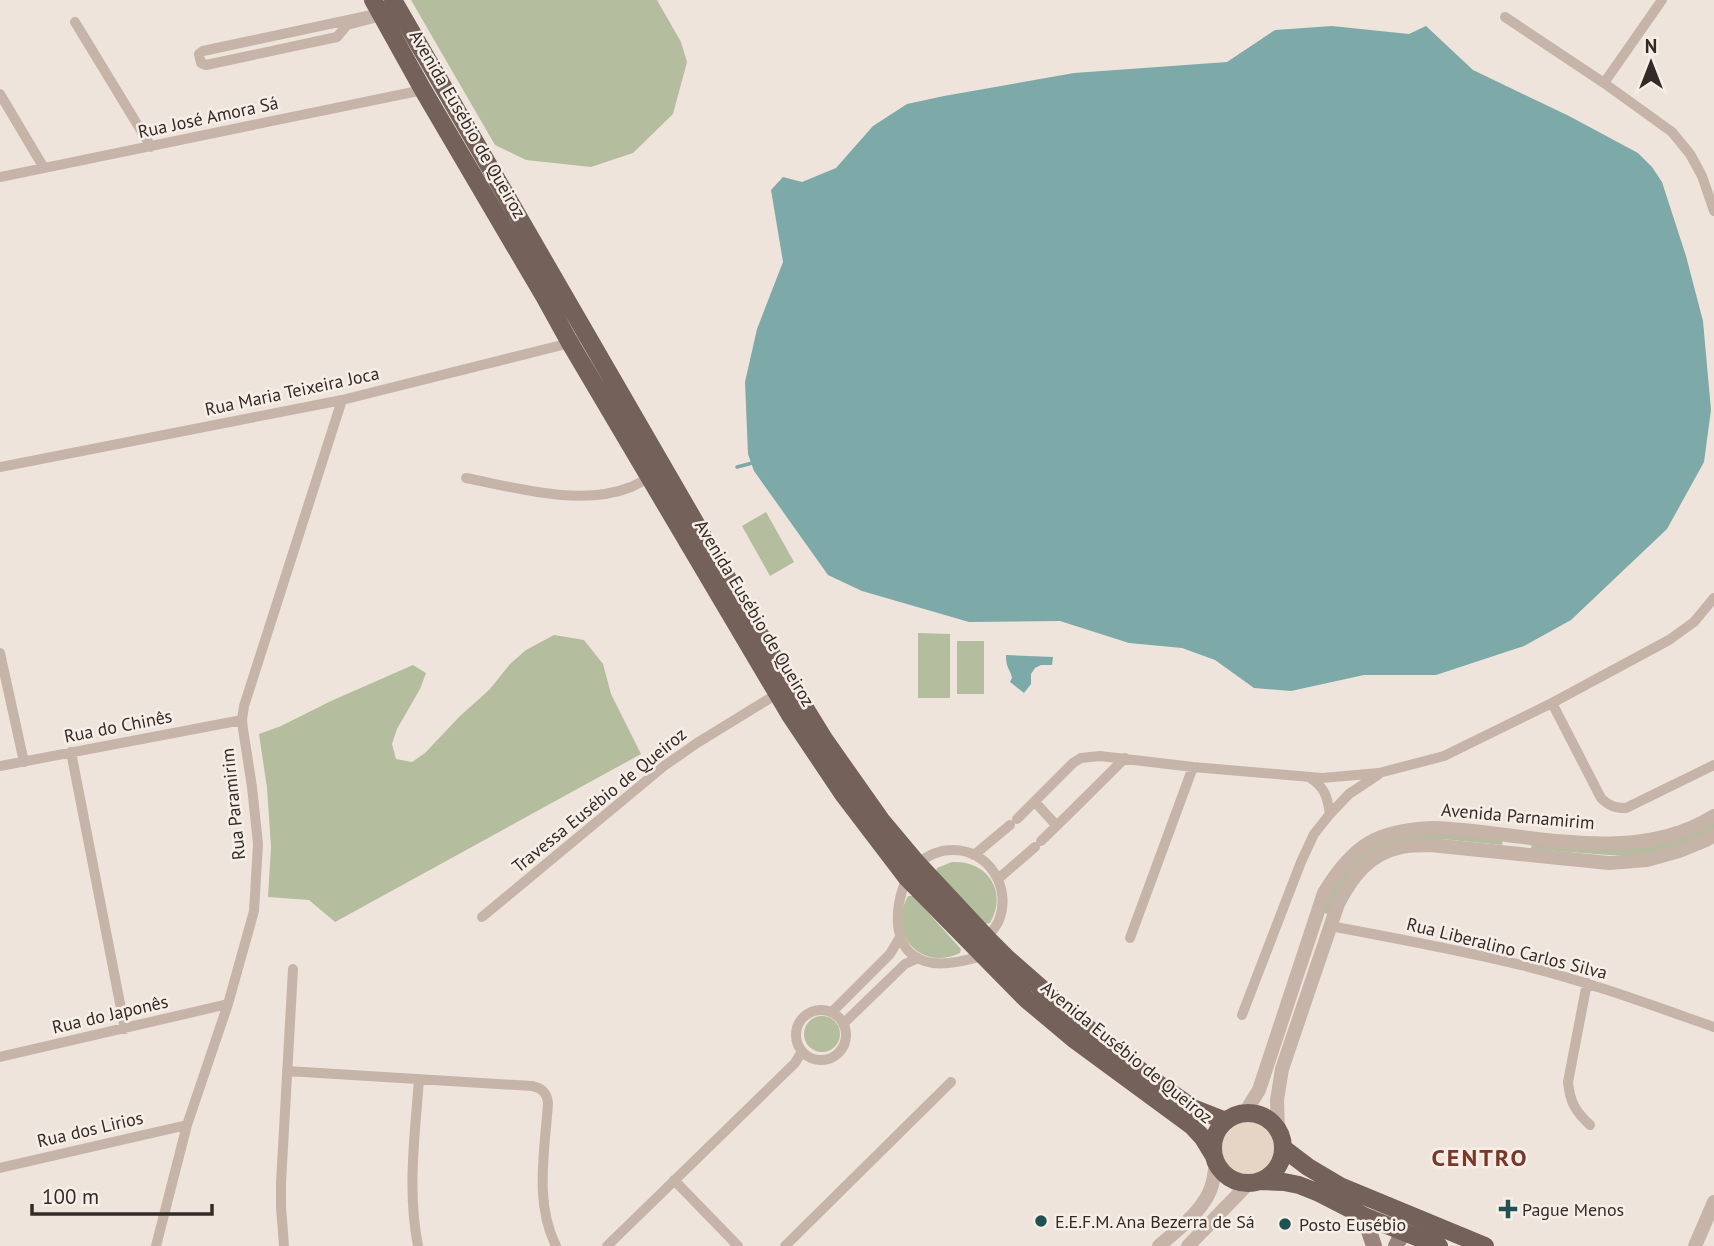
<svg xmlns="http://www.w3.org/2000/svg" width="1714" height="1246" viewBox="0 0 1714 1246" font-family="'PT Sans',sans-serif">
	<rect width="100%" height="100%" fill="#efe4db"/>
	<path fill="#b4bd9d" d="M411,0H657L681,42L687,62L673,114L633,153L591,167L526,160L495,145Z
		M766,512L794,562L770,576L742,526Z
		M918,633L950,634V698H918Z
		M554,635L584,640L603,664L611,694L641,754L335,922L309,900L268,897L271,847L267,788L259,734L281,726L331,701L413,665L426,673L420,689L397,729L392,744L396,759L412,762L425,753L459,717L490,689L510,664L526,650Z
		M957,641H984V694H957Z
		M1714,823V831L1703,838L1653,853L1630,855H1608L1531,849L1532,842L1675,840L1700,831Z
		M1416,832L1503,838L1502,845L1441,839H1416L1378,851L1329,915L1323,912L1333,889L1346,869L1375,845Z
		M952,862C988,860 1008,892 990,923L985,924L936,872L937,868Z
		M908,896H913L961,949L960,953C920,972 887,933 908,896Z
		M804 1034a18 18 0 1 1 36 0a18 18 0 1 1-36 0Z"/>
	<path fill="#e6d4c4" d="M1222 1148a27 27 0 1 1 54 0a27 27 0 1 1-54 0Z"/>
	<path fill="#7da9a8" d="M1332,26L1409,34L1426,26L1473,70L1569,116L1638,153L1652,167L1662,182L1686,256L1703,321L1711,410L1704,462L1667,529L1571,620L1524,646L1436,675H1364L1291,691L1254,688L1215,660L1182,648L1129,643L1060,621L969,622L862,591L828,575L754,471L748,454L745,382L757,329L783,262L771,190L783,177L802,182L836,168L873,126L907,104L944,96L1074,73L1227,62L1275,30Z
		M1006,655L1053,657L1052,665H1041L1035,668L1031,674V684L1024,693L1010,682L1012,678C1010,668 1006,669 1006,655Z"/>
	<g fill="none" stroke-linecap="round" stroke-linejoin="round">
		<path stroke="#7da9a8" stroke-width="3.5" d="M737,467L756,462"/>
		<path stroke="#c6b4a9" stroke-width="10" d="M381,13L203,51L199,54L201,63L206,65L337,37L347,25L382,16
			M1505,17L1604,83L1672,132L1690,154L1702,176L1714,211
			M75,22L151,147
			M1604,83L1662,0
			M0,94L44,168
			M0,177L423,90
			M0,467L342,400L570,343L575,340
			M466,478C517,488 581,507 631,487C638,484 644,480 650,477
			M0,653L24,762
			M1552,703L1601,798C1609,806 1615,808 1626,808L1714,765
			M71,752L125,1029
			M0,766L242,720
			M1309,777C1325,788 1327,795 1330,814
			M1035,802L1056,825
			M1017,819L1073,763L1081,758L1100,756L1193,767L1322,778L1379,773L1444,756L1552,703L1669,640L1694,622L1714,598
			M1041,841C1069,814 1097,786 1125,758
			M974,855L1010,825
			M917,863C928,856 938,850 952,850C988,849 1012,887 999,920C997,926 991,932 987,938
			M907,878C893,908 890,957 933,963C949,965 967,960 982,956
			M998,879L1035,847
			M482,917L664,766L697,743L777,694
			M1330,926C1395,938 1460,950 1525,966C1589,982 1651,1005 1714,1027
			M1130,938L1193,767
			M1587,983L1568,1082C1570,1102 1575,1111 1590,1125
			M796 1035a25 25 0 1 1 50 0a25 25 0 1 1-50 0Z
			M832,1012L890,954L900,937
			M1242,1015L1301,862L1314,834L1330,814L1349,794L1379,774
			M843,1024L905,964L918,958
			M0,1057L228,1004
			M287,1071L532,1086C542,1088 547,1093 548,1103C545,1150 534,1202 556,1246
			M0,1168L187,1125
			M674,1180L738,1246
			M156,1246L187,1125L228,1004L254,911L258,844L252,787L243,729L242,720L244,706L342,400
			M284,1246L281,1207V1183L293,969
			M418,1246C407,1190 415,1135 419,1079
			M607,1246L795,1063L802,1051
			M785,1246L951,1082"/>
		<path stroke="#c6b4a9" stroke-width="14" d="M1244,1114L1259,1090L1324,893C1353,845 1377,830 1434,828C1524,831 1632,868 1714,816
			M1278,1130L1277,1100L1282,1069L1338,904C1352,876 1369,854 1402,847C1411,845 1421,845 1430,845L1609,863L1647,860L1679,851L1706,840L1714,835
			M1159,1246C1178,1229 1205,1210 1212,1185C1214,1178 1215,1169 1216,1162
			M1188,1246L1249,1183
			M1695,1246L1714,1202"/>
		<path stroke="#99837a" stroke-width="16" d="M1364,1216L1374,1246
			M1396,1246L1403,1232"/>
		<path stroke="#74615a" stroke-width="18" d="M373,0L423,90L544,296L570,343L790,715L843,794L907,878L1026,999L1075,1040L1192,1126L1203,1138L1214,1156
			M393,0L762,638L824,739L881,820L917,863L987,938L1008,959L1073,1016L1146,1075L1193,1108L1226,1121
			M1213 1148a35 35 0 1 1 70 0a35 35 0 1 1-70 0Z
			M1283,1148L1308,1167L1340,1186L1485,1246
			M1261,1181L1284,1182L1299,1185L1319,1193L1364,1216L1439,1246"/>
	</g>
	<g fill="#225151" stroke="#f7efe7" stroke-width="2.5">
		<path d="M1504.5 1198.5h7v7h7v7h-7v7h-7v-7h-7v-7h7z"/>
		<circle cx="1041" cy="1221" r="7"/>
		<circle cx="1285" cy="1224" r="7"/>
	</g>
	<g text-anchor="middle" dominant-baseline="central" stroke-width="5" stroke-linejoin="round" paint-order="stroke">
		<g font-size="18" fill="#342b28" stroke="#f7efe7">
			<text transform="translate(208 117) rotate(-12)">Rua José Amora Sá</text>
			<text transform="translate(468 124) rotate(60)">Avenida Eusébio de Queiroz</text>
			<text transform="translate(292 391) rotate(-12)">Rua Maria Teixeira Joca</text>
			<text transform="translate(755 613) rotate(59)">Avenida Eusébio de Queiroz</text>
			<text transform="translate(118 726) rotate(-11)">Rua do Chinês</text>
			<text transform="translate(599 800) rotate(-39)">Travessa Eusébio de Queiroz</text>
			<text transform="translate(233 804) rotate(-96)">Rua Paramirim</text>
			<text transform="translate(1518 816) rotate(5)">Avenida Parnamirim</text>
			<text transform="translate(1507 948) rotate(14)">Rua Liberalino Carlos Silva</text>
			<text transform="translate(110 1014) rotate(-13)">Rua do Japonês</text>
			<text transform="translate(1127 1052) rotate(39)">Avenida Eusébio de Queiroz</text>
			<text transform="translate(90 1129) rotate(-13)">Rua dos Lirios</text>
		</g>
		<g font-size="18" fill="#342b28" stroke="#f7efe7" text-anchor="start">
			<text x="1522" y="1209">Pague Menos</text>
			<text x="1055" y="1221">E.E.F.M. Ana Bezerra de Sá</text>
			<text x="1299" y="1224">Posto Eusébio</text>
		</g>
		<g font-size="24" font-weight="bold" letter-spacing="2" fill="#7b3729" stroke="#f7efe7">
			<text x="1480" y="1157">CENTRO</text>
		</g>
	</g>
	<g transform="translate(1651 63)" stroke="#f7efe7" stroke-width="5" paint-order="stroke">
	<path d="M0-5L12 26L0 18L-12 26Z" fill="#342b28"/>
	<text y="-10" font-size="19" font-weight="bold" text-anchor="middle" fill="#342b28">N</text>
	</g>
	<path d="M32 1204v10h180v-10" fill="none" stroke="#342b28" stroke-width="3.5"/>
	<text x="42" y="1204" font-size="21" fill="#342b28" stroke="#f7efe7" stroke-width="5" paint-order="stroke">100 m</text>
</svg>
